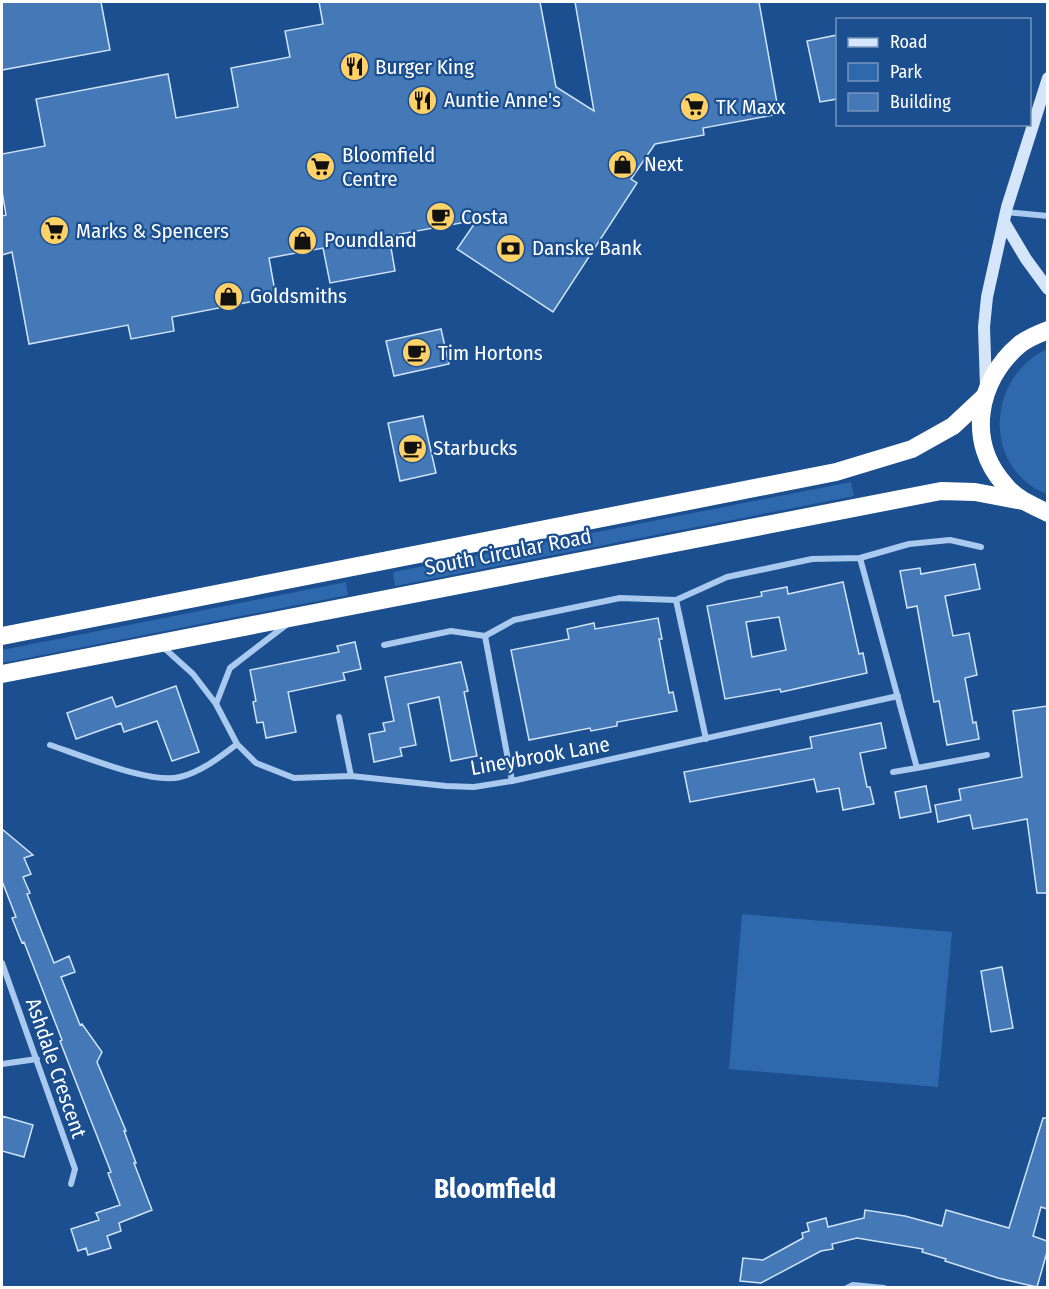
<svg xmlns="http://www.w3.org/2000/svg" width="1049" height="1289" viewBox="0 0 1049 1289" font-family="'Fira Sans Condensed',sans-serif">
	<rect width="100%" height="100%" fill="#1b4f8f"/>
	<path fill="#2e69ad" d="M1047,349V494C981,468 987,377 1047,349Z
		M851,482L854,496L395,586L393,572Z
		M346,582L348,595L2,663V650Z
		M742,914L952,932L938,1087L729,1069Z"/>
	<path fill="#4478b7" stroke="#cfe3fa" stroke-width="1.5" fill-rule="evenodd" d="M2,2H101L110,50L2,70Z
		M319,2H540L556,87L594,111L575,2H759L779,114L703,128L704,135L655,144L631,179L637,183L553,312L457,249L477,220L389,236L395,271L330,283L323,248L269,258L276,297L172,317L174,331L131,339L128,325L29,344L12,252L2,255V216L6,215L2,191V154L45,146L36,99L168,74L176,118L238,107L231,68L290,57L285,31L323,24Z
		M837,35V99L820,102L807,41Z
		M441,329L449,364L394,376L386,341Z
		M423,416L436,473L400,481L388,423Z
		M975,564L980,589L945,596L953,636L969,633L977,675L965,678L973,723L976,722L979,739L947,745L939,701L934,702L917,606L907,608L900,571L920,568L921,574Z
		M843,582L859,654L863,653L867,673L781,692L780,689L725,699L707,606L762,596L761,592L787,587L788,594ZM779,617L786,650L752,657L746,622Z
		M658,618L662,639H659L669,693L673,692L677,711L617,722V726L591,731L590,728L529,740L511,650L569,639L567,629L594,623L595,629Z
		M355,642L361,669L343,673L345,680L288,692L296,732L266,738L263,722L257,723L253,702L256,701L250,670L339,652L337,646Z
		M461,662L468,691L464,692L477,756L451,761L439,697L408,704L416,745L400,748L402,756L374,762L369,734L385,731L383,723L394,721L385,677Z
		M176,686L199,752L172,761L157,721L124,732L121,723L76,739L67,713L112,697L116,707Z
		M1047,706V893H1037L1027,819L973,829L970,815L938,822L935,805L961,800L959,789L1022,777L1013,711Z
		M881,723L886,748L860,753L867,787H870L874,804L843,810L839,788L817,792L814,779L690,802L684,772L812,748L810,737Z
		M926,786L931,812L900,818L895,792Z
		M2,829L33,855L24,858L31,874L23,877L30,893L27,894L54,963L69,956L75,972L61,977L80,1025L82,1024L102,1052L97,1062L126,1131H124L136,1163H134L152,1210L119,1223L121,1231L107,1236L111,1248L88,1255L86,1248L78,1251L71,1229L99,1220L96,1213L120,1205L108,1173L111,1172L60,1041L62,1040L24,942L22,943L12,918L16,917L2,881Z
		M1002,967L1013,1028L991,1032L981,971Z
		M2,1116L33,1125L24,1157L2,1151Z
		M1043,1118H1047V1209L1041,1207L1033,1236L1047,1241V1252L1037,1287L998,1278L945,1261L946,1259L922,1252L923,1249L857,1238L832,1244L833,1249L821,1251L761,1283L740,1281L743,1258L763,1260L803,1238L802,1233L809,1231L807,1223L826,1218L828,1227L864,1218L865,1210L905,1216L942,1226L946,1210L1009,1228Z"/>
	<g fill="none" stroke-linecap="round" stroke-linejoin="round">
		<path stroke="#a9c9ee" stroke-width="6" d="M1006,212L1048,216
			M860,558L917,768L987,755
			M676,600L706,739
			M485,636L512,781
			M384,645L451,631L485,636L514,620L620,598L676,600L727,577L812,559L860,558L909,544L950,540L981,547
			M163,647L193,674L216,704L230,668L286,625
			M216,704L237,744L256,763L294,778L351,776L446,786L474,787L512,781L898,696
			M339,717L351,776
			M50,745C80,755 152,785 180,777C201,772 220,757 237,744
			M893,772L917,768
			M2,963L75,1169L71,1184
			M2,1064L37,1059
			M847,1288L853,1285L884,1288"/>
		<path stroke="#d6e6fa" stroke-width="12" d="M1004,222L1026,259L1048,289
			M986,387L984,327L987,297L1007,207L1048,78"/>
		<path stroke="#fff" stroke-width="18" d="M1048,330C1038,334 1027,338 1019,345C977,381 966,442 1005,485C1016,499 1032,505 1048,513
			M2,636L836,472L912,449L953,426L984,397
			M2,674L941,491L975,492L1023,501"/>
	</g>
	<defs>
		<symbol id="restaurant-disc" viewBox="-11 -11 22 22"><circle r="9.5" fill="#ffd166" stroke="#1b4f8f"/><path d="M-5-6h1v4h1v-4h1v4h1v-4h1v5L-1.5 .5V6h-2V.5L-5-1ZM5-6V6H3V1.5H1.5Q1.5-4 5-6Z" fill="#111"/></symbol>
		<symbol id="supermarket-disc" viewBox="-11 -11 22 22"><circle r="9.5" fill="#ffd166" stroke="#1b4f8f"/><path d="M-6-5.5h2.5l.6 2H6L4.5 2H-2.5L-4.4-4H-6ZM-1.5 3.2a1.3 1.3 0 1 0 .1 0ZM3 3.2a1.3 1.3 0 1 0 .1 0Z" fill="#111"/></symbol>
		<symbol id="shop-disc" viewBox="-11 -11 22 22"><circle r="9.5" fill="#ffd166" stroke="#1b4f8f"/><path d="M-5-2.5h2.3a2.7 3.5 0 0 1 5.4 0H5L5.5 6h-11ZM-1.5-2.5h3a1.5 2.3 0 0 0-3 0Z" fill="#111"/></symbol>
		<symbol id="cafe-disc" viewBox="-11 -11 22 22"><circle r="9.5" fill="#ffd166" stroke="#1b4f8f"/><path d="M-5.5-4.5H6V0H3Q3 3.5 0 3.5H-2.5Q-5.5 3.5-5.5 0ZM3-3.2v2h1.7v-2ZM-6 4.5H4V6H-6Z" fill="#111"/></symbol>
		<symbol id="bank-disc" viewBox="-11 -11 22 22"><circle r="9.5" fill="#ffd166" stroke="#1b4f8f"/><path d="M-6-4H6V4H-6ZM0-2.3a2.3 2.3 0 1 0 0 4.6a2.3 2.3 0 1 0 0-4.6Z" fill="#111"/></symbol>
	</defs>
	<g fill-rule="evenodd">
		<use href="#restaurant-disc" x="338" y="50" width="33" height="33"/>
		<use href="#restaurant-disc" x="406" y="84" width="33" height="33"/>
		<use href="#supermarket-disc" x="678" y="90" width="33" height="33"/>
		<use href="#shop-disc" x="606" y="148" width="33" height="33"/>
		<use href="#supermarket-disc" x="304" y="150" width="33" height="33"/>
		<use href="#cafe-disc" x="424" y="200" width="33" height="33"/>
		<use href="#supermarket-disc" x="38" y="214" width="33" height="33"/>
		<use href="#shop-disc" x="286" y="224" width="33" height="33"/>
		<use href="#bank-disc" x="494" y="232" width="33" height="33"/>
		<use href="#shop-disc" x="212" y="280" width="33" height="33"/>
		<use href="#cafe-disc" x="400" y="336" width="33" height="33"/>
		<use href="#cafe-disc" x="396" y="432" width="33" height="33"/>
	</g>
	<g text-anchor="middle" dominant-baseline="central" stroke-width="4.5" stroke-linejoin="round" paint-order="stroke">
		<g font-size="21" fill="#fff" stroke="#1b4f8f" text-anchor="start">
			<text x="375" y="67">Burger King</text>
			<text x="444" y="100">Auntie Anne's</text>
			<text x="716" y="107">TK Maxx</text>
			<text x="342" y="155">Bloomfield<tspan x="342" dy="24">Centre</tspan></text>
			<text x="644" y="164">Next</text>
			<text x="461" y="217">Costa</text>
			<text x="76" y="231">Marks &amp; Spencers</text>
			<text x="324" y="240">Poundland</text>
			<text x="532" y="248">Danske Bank</text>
			<text x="250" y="296">Goldsmiths</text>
			<text x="438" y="353">Tim Hortons</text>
			<text x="433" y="448">Starbucks</text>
		</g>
		<g font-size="21" fill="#fff" stroke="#1b4f8f">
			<text transform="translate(508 552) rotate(-11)">South Circular Road</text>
			<text transform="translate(540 756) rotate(-10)">Lineybrook Lane</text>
			<text transform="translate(56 1068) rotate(71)">Ashdale Crescent</text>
		</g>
		<g font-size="27" font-weight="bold" fill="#fff" stroke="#1b4f8f">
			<text x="495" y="1189">Bloomfield</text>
		</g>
	</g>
	<rect width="1049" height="1289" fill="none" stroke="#ffffff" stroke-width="6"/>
	<rect x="836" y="18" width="195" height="108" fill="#1b4f8f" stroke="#7695bc" stroke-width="1.5"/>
	<rect x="848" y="38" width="30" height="9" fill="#d6e6fa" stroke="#7695bc" stroke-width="1.5"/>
	<text x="890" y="48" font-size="18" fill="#ffffff">Road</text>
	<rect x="848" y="63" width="30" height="18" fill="#2e69ad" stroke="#7695bc" stroke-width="1.5"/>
	<text x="890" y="78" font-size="18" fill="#ffffff">Park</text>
	<rect x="848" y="93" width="30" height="18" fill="#4478b7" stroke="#7695bc" stroke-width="1.5"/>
	<text x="890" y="108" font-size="18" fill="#ffffff">Building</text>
</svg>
